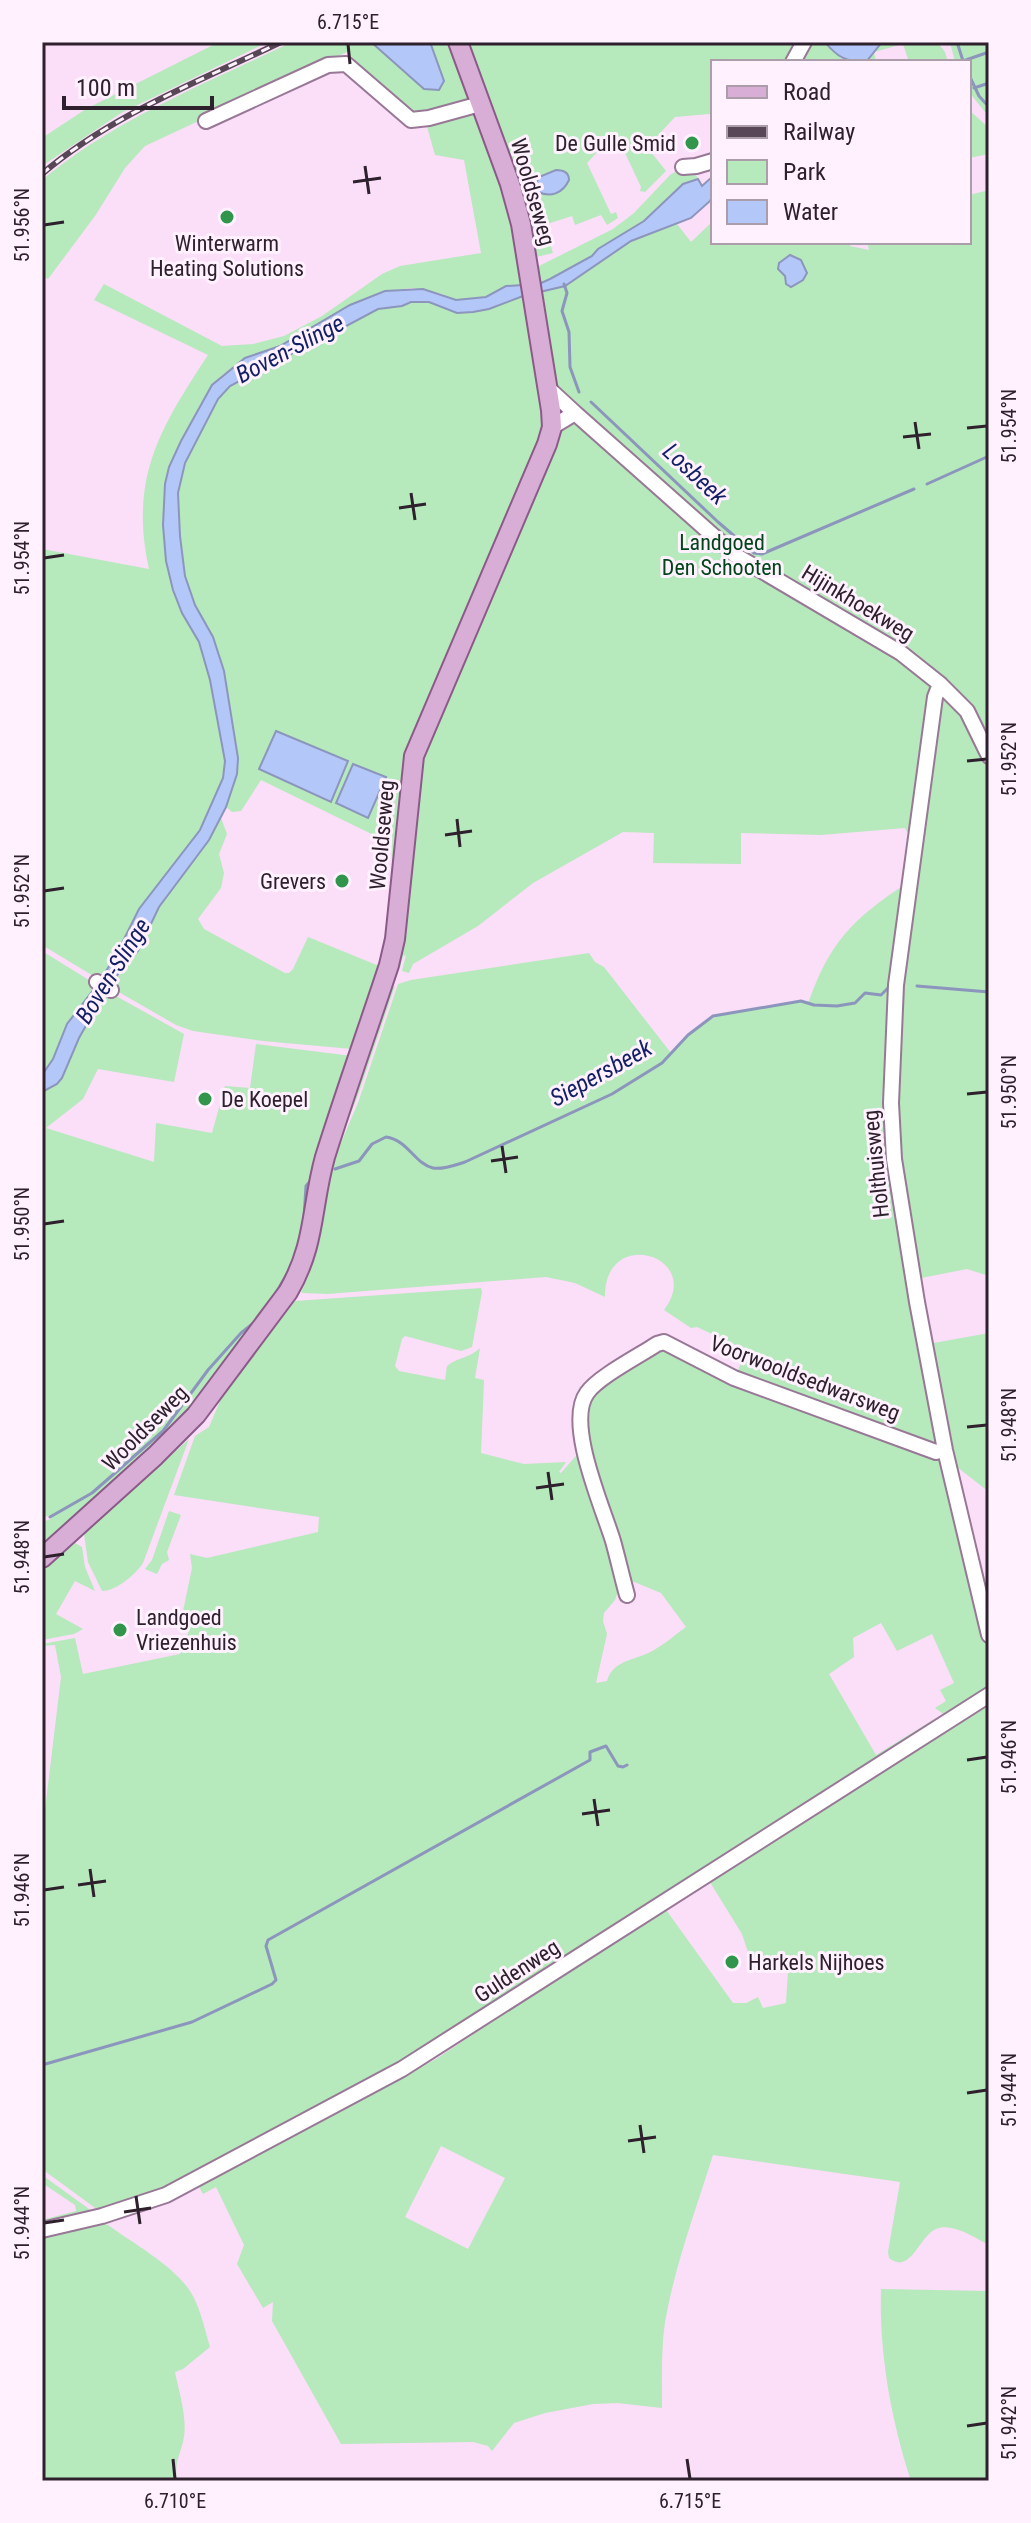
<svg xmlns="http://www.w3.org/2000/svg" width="1031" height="2523" viewBox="0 0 1031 2523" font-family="'Roboto Condensed',sans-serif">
	<rect width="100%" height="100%" fill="#fbdef8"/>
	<path fill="#b6e9bc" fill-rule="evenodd" d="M219,42H268L121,113L42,166V139L45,136L86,109Z
		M292,42H371L424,88L444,81L430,42H453L472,98L464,104L408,114L347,52L145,146L125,168L95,216L48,279L42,276V180C115,119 207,83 292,42Z
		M462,42H801L790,62H713V116L709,114L675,117L647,147L666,171L645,192L640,191L641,187L619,140L601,148L587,163L611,214L616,212L618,218L607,225L601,215L575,225L572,216L544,225L553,253L532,258ZM556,170L567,173L561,191L548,195L535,188L539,177Z
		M807,42H825L842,59L849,62H806L803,53Z
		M882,42H937L945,52L948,62H909L903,44L874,52L876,62H866Z
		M950,42H989V117L969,92V62H955Z
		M477,110L506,185L525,287L501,289L486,297L465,300L450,299L442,294L412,288L385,291L350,305L280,346L245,358L221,376L201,403L181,441L167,474L163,525L166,561L173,589L202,650L213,694L225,761L223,778L200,830L139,909L115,957L100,980L42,945V549L149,569C129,478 160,428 208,355L94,300L104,284L222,346L253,344L284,336L322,316L382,274L400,266L481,253L464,160L435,155L426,123Z
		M969,110L989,128V154L969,158Z
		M679,169H693L698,179C673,183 662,208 643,222C629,232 613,240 598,249C582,266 558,274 538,284L535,268L613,229L634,213L670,175Z
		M989,190V1276L967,1269L916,1279L888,1103L938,1446L736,1375L746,1350L697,1327L691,1328L664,1310C705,1256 604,1225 605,1297L575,1283L546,1277L327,1294L303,1293L301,1292C323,1249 322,1215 332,1171C338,1146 350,1123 359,1100L398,984L411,980L589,953L595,962L604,967L671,1053C706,1013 721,1013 771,1007C784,1005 797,1001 809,1001C830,942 853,919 904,885L910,832H907L905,828L821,835L741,833V864L653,863L654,833L623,832L533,883L478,926L413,964L409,973L402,971L406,955L403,956L400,968L394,961L390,963L392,844L261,780L241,811L232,812L226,807C230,796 235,784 237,773C240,758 236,744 234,730C229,700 226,669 214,640C207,625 197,612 191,597C181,567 174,512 180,481C184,459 205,418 219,398C231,381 250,380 262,366L305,348L378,309L402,306L411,302H429L450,311L489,309L523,296L539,293L581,276L631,241L677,224L691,242L713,221V242H851L850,246L869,250L867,242H969V195Z
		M221,818L227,834L219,854L224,873L221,888L198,919L204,929L285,973H289L293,969L308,937L384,968L352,1049L263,1041L193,1031L176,1025L110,987L138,951L159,907L209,840Z
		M42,951L97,985L72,1016L53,1059L42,1075Z
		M395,986L357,1098L337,1147L329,1173L317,1247L299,1290L297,1285L323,1180L385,990Z
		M107,991L184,1034L174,1082L98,1069L83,1099L46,1128L154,1162L156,1123L212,1133L225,1086L250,1088L256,1044L352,1056L298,1266L200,1403L42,1553V1522L51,1519L49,1516L42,1517V1092L57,1084L62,1078L79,1038Z
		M481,1288L482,1292L472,1347L461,1351L405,1336L402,1339L395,1366L399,1371L445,1380L447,1366C458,1357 470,1358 480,1348L475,1378L484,1380L481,1453L524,1464L566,1462L559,1472L561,1473L582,1449L620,1585L615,1600L604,1613L603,1621L607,1634L596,1683L607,1681C613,1659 638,1660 654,1650C665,1644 676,1634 686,1627L661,1593L627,1579L586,1450L588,1396L661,1346L943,1458L989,1647V1691L949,1718L935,1708L946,1701L940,1690L954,1683L932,1634L897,1651L881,1623L853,1638L854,1657L829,1674L876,1755L936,1718L937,1721L440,2044L178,2186L102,2213L42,2169V1835L61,1677L55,1645L42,1646V1644L75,1638L83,1674L180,1654L195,1615L183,1611L192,1568L190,1554L207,1558L318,1532L319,1517L174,1495L195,1436L209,1427L223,1394L295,1301Z
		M989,1333V1492L952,1463L928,1344Z
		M189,1439L143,1563C135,1575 116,1591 102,1591L88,1562L84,1534Z
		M169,1511L181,1515L167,1552L169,1560L162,1564L157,1574L145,1569L152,1560Z
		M75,1543L82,1547L85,1567L95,1591L75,1581L56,1614L83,1629L74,1634L42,1640V1572Z
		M989,1697V2245C975,2238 952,2222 936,2229C919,2236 911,2275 889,2258L888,2252L900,2182L713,2155C696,2209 675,2265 665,2322C661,2350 662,2379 662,2408L617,2403L593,2404L545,2413L514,2423L492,2451L488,2446L473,2442L341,2444L272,2321L273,2302L263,2308L237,2264L244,2245L216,2187L203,2194L198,2185L436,2059L664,1907L733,2003H746L758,1997L763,2008L786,2003L788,1971L754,1970L742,1934L708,1879ZM441,2146L505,2178L468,2249L405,2217Z
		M42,2175L96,2214L42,2227V2220L76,2211L75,2205L42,2183Z
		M100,2222L108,2225C134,2244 168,2262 188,2288C200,2305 204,2327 210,2347L183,2369L175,2372C179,2392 187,2416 184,2437C181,2454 174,2461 177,2481H42V2232L47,2231L49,2237L59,2235L58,2229Z
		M881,2289L987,2291L989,2293V2481H911C891,2419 879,2354 881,2289Z"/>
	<path fill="#b4c7f9" stroke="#8c95bc" stroke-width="2" d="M371,42H430L444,81L439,90L424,89Z
		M825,42H882L866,62C846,62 837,57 825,42Z
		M556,170C562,170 569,172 569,180C563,193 551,198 538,192L535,186L539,177Z
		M713,176L712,196L710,201L691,218L631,241L565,286L523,296L489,309L473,312L457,313L429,302H411L402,306L378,309L305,348L262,366L258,371L230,386L218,399L185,463L178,493L180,536L185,576L195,605L213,637L224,671L238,758L237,774L226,807L209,840L159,907L138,951L121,970L101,999L79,1038L62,1078L57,1084L42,1092V1075L53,1059L67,1024L97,985L115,957L139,909L200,830L223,778L225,761L210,680L199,642L182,613L173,590L166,561L163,525L165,484L169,467L181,441L212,385L245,358L280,346L350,305L385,291L423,289L456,300L486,297L506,286L539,284L550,279L592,256L598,249L644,221L683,184L698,179L702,186Z
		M790,255L801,260L807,273L803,280L791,287L786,284L785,276L778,269L779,263Z
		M276,731L348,761L331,802L259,769Z
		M353,764L386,777L368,818L336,803Z"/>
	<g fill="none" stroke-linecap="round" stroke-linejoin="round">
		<path stroke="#8c95bc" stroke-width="3" d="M957,42L963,61
			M963,61L989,52
			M969,75L979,96L989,107
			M974,88L989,83
			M564,284L567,293L562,311L569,332L570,367L579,392
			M591,402L718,522L754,553L762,554L914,489
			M927,484L989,456
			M917,986L989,992
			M335,1169L359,1161L372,1144L386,1137C408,1140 415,1164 433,1168C443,1170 455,1165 465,1162L612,1094L662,1063L688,1035L713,1016L801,1001L814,1005L837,1006L855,1003L865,993L881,995L891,985
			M304,1218L306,1186L311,1180
			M273,1298L291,1267
			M50,1517L92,1493L163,1431L208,1370L241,1333L257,1320
			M42,2065L192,2022L272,1984L276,1980L266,1946L268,1940L590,1760V1752L606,1746L618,1766L623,1767L627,1765"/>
		<defs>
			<path id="minor" d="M793,62L804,42
				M206,121L328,65L346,64L411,120L429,118L480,104
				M683,167L696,166L713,161
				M549,389L575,413
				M552,427L575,413L735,555L901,653L940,684L967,711L989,756
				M940,684L935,697L896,985L891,1103L894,1159L917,1302L945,1450L989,1635
				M97,982L111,990
				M627,1595C622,1577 618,1559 613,1541C603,1508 565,1423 587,1393C598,1377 639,1356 657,1344L664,1342L734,1378L936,1452L945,1450
				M42,2230L102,2216L166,2195L402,2069L989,1695"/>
			<path id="major" d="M42,1558L155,1456L196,1415L288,1292C316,1244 311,1207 325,1157C345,1093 368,1029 389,965L395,939L414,756L547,444L552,427L551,410L521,224L510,184L458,42"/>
		</defs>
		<use href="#minor" stroke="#987896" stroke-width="18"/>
		<use href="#major" stroke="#8c5a89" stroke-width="22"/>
		<use href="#minor" stroke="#fff" stroke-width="14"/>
		<use href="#major" stroke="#d9aed6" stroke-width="18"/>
		<defs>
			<path id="rail" d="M42,174C111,115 200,81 281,42"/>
		</defs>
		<use href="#rail" stroke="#584857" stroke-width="6"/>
		<use href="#rail" stroke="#fff1fe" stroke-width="3" stroke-dasharray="9" stroke-linecap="butt"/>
	</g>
	<path fill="none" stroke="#2e212d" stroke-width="3" d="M348,44L350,64M365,166L369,194M353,182L381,178M44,225L64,222M915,422L919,449M967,428L987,426M903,437L931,434M411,493L415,520M399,508L426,504M44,558L64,555M967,761L987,759M457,819L460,847M445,835L472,831M44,891L64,888M967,1094L987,1092M502,1146L506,1173M491,1161L518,1157M44,1224L64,1221M967,1427L987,1425M548,1472L552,1500M536,1488L564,1484M44,1557L64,1554M967,1760L987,1757M594,1799L598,1826M582,1814L610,1810M90,1869L94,1897M78,1885L106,1881M44,1890L64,1887M967,2093L987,2090M640,2125L644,2153M628,2141L656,2137M136,2196L140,2224M124,2212L151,2208M44,2223L64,2220M967,2426L987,2423M173,2459L175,2479M687,2459L690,2479"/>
	<g fill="#31954b" stroke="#fff1fe" stroke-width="3">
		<circle cx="692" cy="143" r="8"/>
		<circle cx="227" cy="217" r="8"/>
		<circle cx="342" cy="881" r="8"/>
		<circle cx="205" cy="1099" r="8"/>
		<circle cx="120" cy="1630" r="8"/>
		<circle cx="732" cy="1962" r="8"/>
	</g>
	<g text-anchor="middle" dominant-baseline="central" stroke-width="6" stroke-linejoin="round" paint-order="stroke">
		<g font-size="22" fill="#2e212d" stroke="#fff1fe" text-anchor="start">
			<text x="676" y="143" text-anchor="end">De Gulle Smid</text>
			<text x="227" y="243" text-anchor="middle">Winterwarm<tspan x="227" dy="25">Heating Solutions</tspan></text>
			<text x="326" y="881" text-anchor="end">Grevers</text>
			<text x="221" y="1099">De Koepel</text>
			<text x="136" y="1617">Landgoed<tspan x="136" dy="25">Vriezenhuis</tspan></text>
			<text x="748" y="1962">Harkels Nijhoes</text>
		</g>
		<g font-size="22" fill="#2e212d" stroke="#fff1fe">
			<text transform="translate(533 192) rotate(74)">Wooldseweg</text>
			<text transform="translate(858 603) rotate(31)">Hijinkhoekweg</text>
			<text transform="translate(382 835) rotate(-85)">Wooldseweg</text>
			<text transform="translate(876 1164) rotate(-96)">Holthuisweg</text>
			<text transform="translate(805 1378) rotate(21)">Voorwooldsedwarsweg</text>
			<text transform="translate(145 1428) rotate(-45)">Wooldseweg</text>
			<text transform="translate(517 1971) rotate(-33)">Guldenweg</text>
		</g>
		<g font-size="22" fill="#004619" stroke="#fff1fe">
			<text x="722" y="542">Landgoed<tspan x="722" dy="25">Den Schooten</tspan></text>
		</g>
		<g font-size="24" font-style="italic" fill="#121f65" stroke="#fff1fe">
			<text transform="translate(290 349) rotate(-28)">Boven-Slinge</text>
			<text transform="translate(695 474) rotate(43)">Losbeek</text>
			<text transform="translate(113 971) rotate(-58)">Boven-Slinge</text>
			<text transform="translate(601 1073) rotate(-29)">Siepersbeek</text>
		</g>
	</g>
	<rect width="1031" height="2523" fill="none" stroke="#fff1fe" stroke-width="88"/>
	<rect x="711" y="60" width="260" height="184" fill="#fff1fe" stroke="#ab9eaa" stroke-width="2"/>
	<rect x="727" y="86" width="40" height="12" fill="#d9aed6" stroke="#ab9eaa" stroke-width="2"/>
	<text x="783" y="100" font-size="24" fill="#2e212d">Road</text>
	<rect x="727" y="126" width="40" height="12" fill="#584857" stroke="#ab9eaa" stroke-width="2"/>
	<text x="783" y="140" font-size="24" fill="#2e212d">Railway</text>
	<rect x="727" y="160" width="40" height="24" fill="#b6e9bc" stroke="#ab9eaa" stroke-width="2"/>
	<text x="783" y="180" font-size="24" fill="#2e212d">Park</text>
	<rect x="727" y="200" width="40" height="24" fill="#b4c7f9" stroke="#ab9eaa" stroke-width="2"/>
	<text x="783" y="220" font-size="24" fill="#2e212d">Water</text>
	<path d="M64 96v12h148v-12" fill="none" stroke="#2e212d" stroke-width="4"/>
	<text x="76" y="96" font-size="24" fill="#2e212d" stroke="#fff1fe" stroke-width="6" paint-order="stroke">100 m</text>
	<rect x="44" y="44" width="943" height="2435" fill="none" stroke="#2e212d" stroke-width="3"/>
	<g font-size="20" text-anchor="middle" fill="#2e212d">
		<text x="348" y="29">6.715°E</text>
		<text transform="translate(22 225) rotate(-90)" y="7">51.956°N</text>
		<text transform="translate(1009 426) rotate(-90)" y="7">51.954°N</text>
		<text transform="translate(22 558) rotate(-90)" y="7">51.954°N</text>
		<text transform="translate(1009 759) rotate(-90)" y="7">51.952°N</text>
		<text transform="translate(22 891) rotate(-90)" y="7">51.952°N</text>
		<text transform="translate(1009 1092) rotate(-90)" y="7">51.950°N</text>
		<text transform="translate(22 1224) rotate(-90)" y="7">51.950°N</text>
		<text transform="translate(1009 1425) rotate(-90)" y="7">51.948°N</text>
		<text transform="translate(22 1557) rotate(-90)" y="7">51.948°N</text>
		<text transform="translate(1009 1757) rotate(-90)" y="7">51.946°N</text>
		<text transform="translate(22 1890) rotate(-90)" y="7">51.946°N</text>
		<text transform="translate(1009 2090) rotate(-90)" y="7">51.944°N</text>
		<text transform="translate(22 2223) rotate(-90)" y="7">51.944°N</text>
		<text transform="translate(1009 2423) rotate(-90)" y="7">51.942°N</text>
		<text x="175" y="2508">6.710°E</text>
		<text x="690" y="2508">6.715°E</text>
	</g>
</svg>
